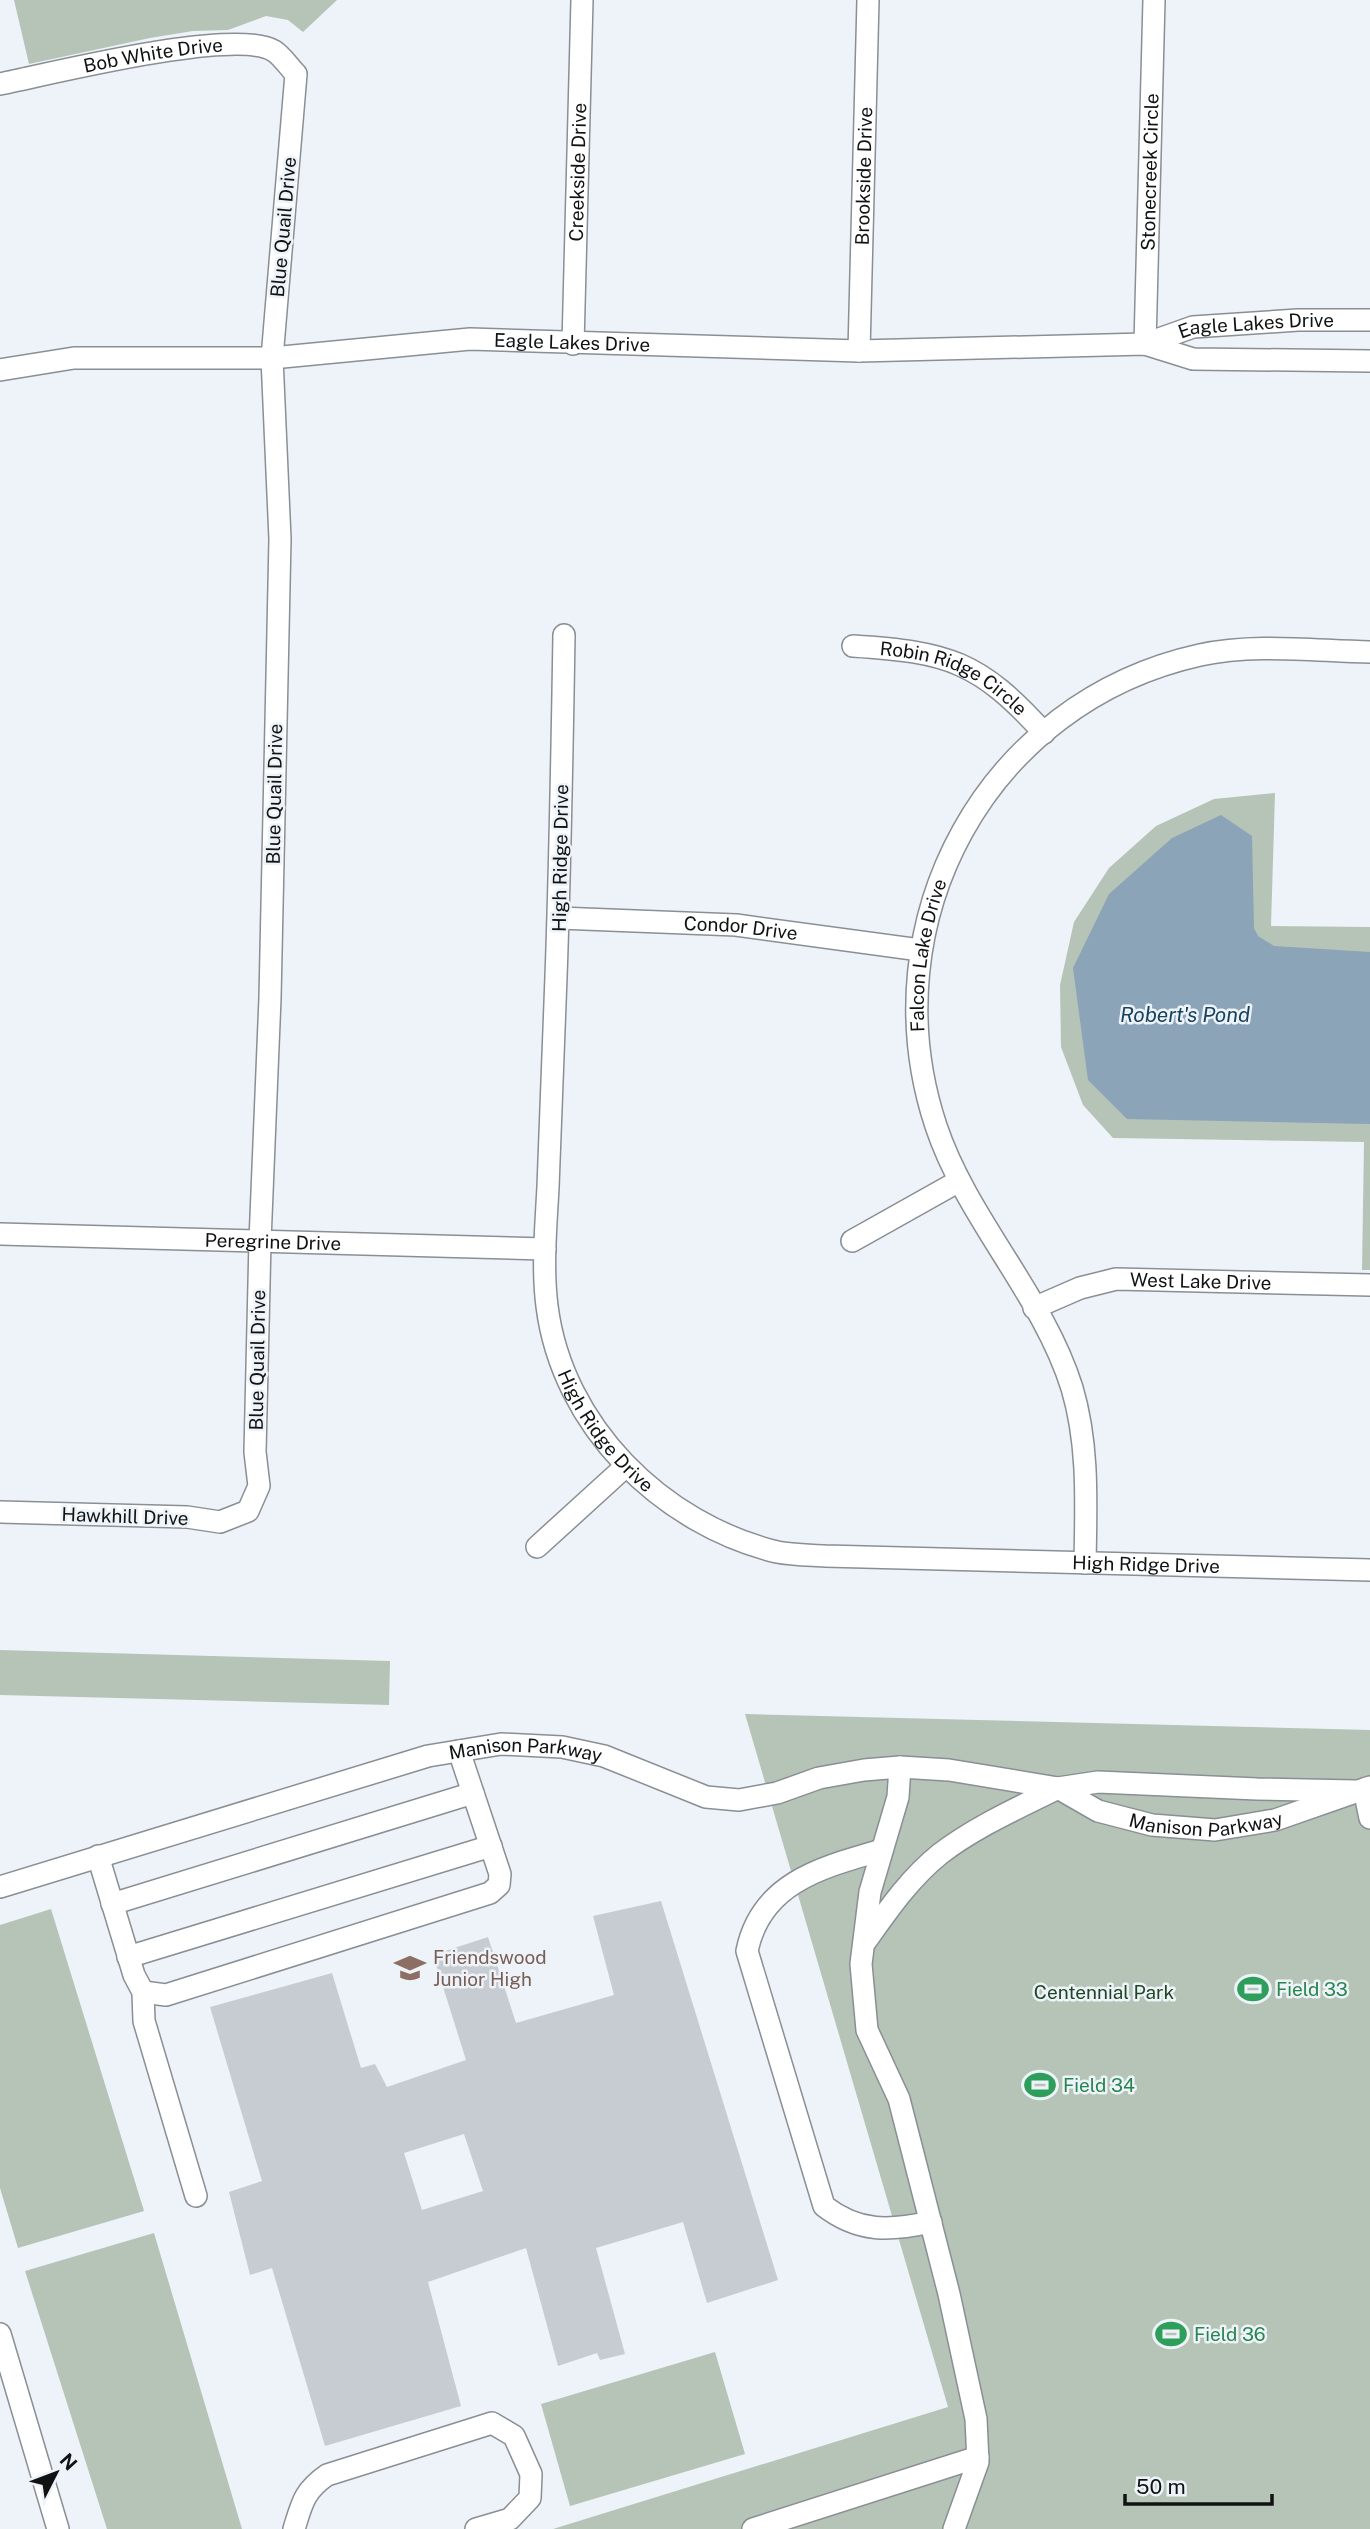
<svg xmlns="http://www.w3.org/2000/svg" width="1370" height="2529" viewBox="0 0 1370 2529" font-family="'Public Sans',sans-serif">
	<rect width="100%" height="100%" fill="#edf3f8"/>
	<path fill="#b5c4b6" d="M14,0H337L303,32L288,20L266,16L228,30L193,31L150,38L29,64Z
		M1275,793L1271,926L1370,927V1270H1362L1364,1142L1113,1138L1083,1105L1061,1047L1060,985L1074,922L1109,868L1156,826L1214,799Z
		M0,1650L390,1661L389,1705L0,1695Z
		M745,1714L1370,1730V2529H553L948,2407Z
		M51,1909L144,2211L18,2248L0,2188V1925Z
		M154,2233L242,2529H107L25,2271Z
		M715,2352L745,2454L570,2506L541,2404Z"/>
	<path fill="#8ba4b8" d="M1221,815L1252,836L1254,928L1258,936L1274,946L1370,952V1124L1127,1119L1088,1080L1073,968L1109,894L1172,838Z"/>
	<path fill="#c7ccd2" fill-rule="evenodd" d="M661,1901L778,2280L707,2303L683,2222L596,2248L625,2354L600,2360L597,2353L558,2366L526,2248L428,2282L461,2406L325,2446L272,2268L250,2275L229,2192L262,2181L210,2007L332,1973L361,2068L375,2064L387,2087L466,2060L433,1955L488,1937L516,2023L614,1995L593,1916ZM464,2134L483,2191L422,2210L404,2153Z"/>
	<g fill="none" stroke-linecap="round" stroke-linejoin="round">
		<defs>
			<g id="minor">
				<path id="s1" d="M0,84C51,74 235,27 274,51C282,56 289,67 296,74L272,358L280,539L270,998L260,1241L255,1452L259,1486L248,1511L220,1522L187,1517L0,1512"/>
				<path id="s2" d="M573,344L582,0"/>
				<path id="s3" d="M1145,344L1154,0"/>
				<path id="s4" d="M1145,344L1193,327L1298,320H1370"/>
				<path id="s5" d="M859,351L868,0"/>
				<path id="s6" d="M0,370L74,358H272L470,339L859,351L1145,344L1193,359L1370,361"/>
				<path id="s7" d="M564,635C562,758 560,880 555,1003C553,1064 550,1126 548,1187C546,1226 542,1267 547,1306C562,1426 662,1524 777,1552C792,1555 809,1555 825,1556L1370,1570"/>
				<path id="s8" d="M853,646C948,652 979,661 1044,733"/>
				<path id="s9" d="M559,918L736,925L920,950"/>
				<path id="s10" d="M0,1234L545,1249"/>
				<path d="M852,1241L959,1181"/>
				<path id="s11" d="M1034,1308L1080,1288L1116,1279L1370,1285"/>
				<path d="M537,1547L626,1466"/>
				<path id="s12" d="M1085,1563C1086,1504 1089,1445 1072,1388C1043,1295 967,1219 936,1126C868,921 987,702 1200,655C1255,643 1315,651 1370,652"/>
				<path d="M900,1767L898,1797L870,1892L861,1964L867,2030L899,2099L949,2294L976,2419L978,2462L954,2529"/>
				<path id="s13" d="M1058,1788L1098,1811L1152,1825L1215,1830L1275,1820L1370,1787"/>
				<path d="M1364,1789L1370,1818"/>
				<path d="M882,1850C823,1867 761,1882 747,1951L824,2206C859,2233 890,2231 931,2222"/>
				<path d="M98,1856L134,1975L143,1992L144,2021L196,2196"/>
				<path id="s14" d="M0,1887L428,1756L501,1744L562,1747L604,1756L706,1797L739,1800L777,1793L819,1778L864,1770L900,1767L949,1770L1058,1788L1098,1782L1257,1789L1355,1791"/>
				<path d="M112,1904L473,1793"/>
				<path d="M866,1941C888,1910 910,1878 940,1854C975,1827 1018,1808 1058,1788"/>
				<path d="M128,1957L491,1846"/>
				<path d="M143,1992L166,1995L490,1893L499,1885L500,1874L459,1751"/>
				<path d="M0,2334L58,2529"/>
				<path d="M294,2529C302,2503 304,2491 327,2475L492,2423L514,2436L531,2474L530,2498L510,2519L476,2529"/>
				<path d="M753,2529L978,2457"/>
			</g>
		</defs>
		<use href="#minor" stroke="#898f94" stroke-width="24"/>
		<use href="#minor" stroke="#fff" stroke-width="21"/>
	</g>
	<defs>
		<symbol id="school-bare" viewBox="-9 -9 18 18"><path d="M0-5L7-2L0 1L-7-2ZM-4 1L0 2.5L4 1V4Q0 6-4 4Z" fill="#8d6e63" stroke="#edf3f8" stroke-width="2.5" paint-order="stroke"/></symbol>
		<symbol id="stadium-bare" viewBox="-9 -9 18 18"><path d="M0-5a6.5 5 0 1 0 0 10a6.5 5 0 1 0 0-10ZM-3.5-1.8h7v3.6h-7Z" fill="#2e9e5b" stroke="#edf3f8" stroke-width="2.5" paint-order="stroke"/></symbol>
	</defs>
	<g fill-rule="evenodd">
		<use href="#school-bare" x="388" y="1946" width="44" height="44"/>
		<use href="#stadium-bare" x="1231" y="1967" width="44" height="44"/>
		<use href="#stadium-bare" x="1018" y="2063" width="44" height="44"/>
		<use href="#stadium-bare" x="1149" y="2312" width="44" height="44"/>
	</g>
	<g text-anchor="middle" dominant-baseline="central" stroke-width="5" stroke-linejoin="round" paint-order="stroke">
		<g font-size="19" fill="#101213" stroke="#edf3f8">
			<text stroke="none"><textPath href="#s1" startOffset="156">Bob White Drive</textPath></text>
			<text stroke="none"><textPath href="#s2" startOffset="172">Creekside Drive</textPath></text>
			<text stroke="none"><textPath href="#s3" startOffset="172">Stonecreek Circle</textPath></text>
			<text stroke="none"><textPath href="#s5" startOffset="175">Brookside Drive</textPath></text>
			<text transform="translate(283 227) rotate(-85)">Blue Quail Drive</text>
			<text stroke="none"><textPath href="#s4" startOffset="114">Eagle Lakes Drive</textPath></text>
			<text stroke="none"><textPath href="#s6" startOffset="574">Eagle Lakes Drive</textPath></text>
			<text stroke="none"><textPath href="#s8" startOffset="108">Robin Ridge Circle</textPath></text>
			<text transform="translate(274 794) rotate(-89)">Blue Quail Drive</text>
			<text transform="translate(560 858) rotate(-89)">High Ridge Drive</text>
			<text stroke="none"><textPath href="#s9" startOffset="182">Condor Drive</textPath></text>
			<text stroke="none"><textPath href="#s12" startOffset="646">Falcon Lake Drive</textPath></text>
			<text stroke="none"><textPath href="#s10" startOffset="273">Peregrine Drive</textPath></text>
			<text stroke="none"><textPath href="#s11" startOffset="172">West Lake Drive</textPath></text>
			<text transform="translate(257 1360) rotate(-89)">Blue Quail Drive</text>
			<text stroke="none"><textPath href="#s7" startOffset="812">High Ridge Drive</textPath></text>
			<text transform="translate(125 1516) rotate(2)">Hawkhill Drive</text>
			<text stroke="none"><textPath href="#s7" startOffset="1398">High Ridge Drive</textPath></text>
			<text stroke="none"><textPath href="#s14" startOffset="546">Manison Parkway</textPath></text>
			<text stroke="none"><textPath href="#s13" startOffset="156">Manison Parkway</textPath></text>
		</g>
		<g font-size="19" fill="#785e54" stroke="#edf3f8" text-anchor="start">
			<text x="433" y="1957">Friendswood<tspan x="433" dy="22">Junior High</tspan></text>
		</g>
		<g font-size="19" fill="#27864d" stroke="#edf3f8" text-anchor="start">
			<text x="1276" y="1989">Field 33</text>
			<text x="1063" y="2085">Field 34</text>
			<text x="1194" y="2334">Field 36</text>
		</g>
		<g font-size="19" fill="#204626" stroke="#edf3f8">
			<text x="1104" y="1992">Centennial Park</text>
		</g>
		<g font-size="21" font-style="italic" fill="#174260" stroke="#edf3f8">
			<text x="1185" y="1014">Robert's Pond</text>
		</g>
	</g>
	<g transform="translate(56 2473) rotate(48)" stroke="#edf3f8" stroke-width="5" paint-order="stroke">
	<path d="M0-5L12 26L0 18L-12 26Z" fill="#101213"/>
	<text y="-10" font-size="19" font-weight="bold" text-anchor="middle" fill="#101213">N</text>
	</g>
	<path d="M1125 2494v10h147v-10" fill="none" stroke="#101213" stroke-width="3.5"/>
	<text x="1136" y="2494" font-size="21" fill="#101213" stroke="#edf3f8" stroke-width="5" paint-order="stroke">50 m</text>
</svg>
